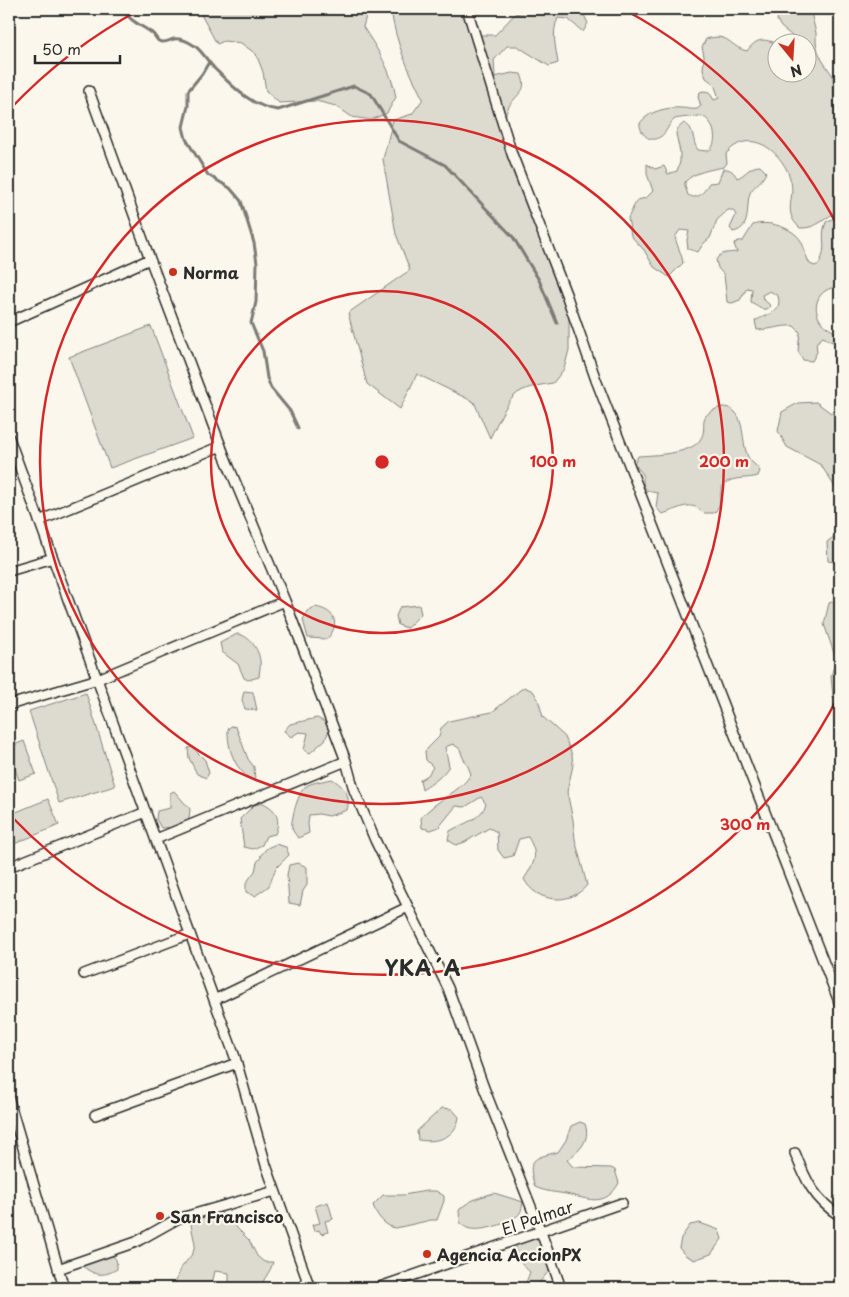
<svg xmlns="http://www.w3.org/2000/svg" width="849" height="1297" viewBox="0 0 849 1297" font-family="'Playpen Sans',sans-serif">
	<rect width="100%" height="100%" fill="#fbf7ec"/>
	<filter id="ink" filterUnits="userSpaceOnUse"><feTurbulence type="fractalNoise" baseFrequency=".02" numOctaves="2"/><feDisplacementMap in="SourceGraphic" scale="10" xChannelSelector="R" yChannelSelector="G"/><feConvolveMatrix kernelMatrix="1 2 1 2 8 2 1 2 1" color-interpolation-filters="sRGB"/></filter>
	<g filter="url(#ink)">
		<path fill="#dddad0" stroke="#84827e" d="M198,9H368L363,27C378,50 391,70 396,97L387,113L371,120L352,117L336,106L316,101L279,103L266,91L263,72L256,54L241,43L224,41L217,44Z
			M391,9H467L477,35H495L515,14L534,9H577L584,15L588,23L583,32L568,19L558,18C551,33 556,48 558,63L549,66L517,46H507L494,60L495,77L512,73L521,74C527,89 522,90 512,102C508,106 506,114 504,120L539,224L569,293V350L564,369L553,383C541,385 523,387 514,396C504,407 497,424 490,438L474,402L417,374L400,409L367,384L348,313L410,270L396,234L383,159L393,120L412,114L423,99C408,69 395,42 391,9Z
			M780,9H810L816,33V42L818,51L822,60L833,76L834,105L840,138V209C826,217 817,229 800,228C781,211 797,198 790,178C781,150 749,126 726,154L727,163L724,167C713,169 693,172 685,182V186L688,195C698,201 704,192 709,183L718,182L723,169C730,168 734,172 737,178C746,175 749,166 760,166L766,172C763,181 756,184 751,191C744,203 754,228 733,232L730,228L736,215L733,210H728L717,220L710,238L703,244L698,252L688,249L687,240L689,231L680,230L675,237C677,247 682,253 683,263L669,277L654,267L644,250L631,236L628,218L637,200L646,198L653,191L647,174V164L655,169L664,166L668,174L677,171L680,162V152L676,134L677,129L684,123C696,128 691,141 698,150L707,151L711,149C716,142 715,134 712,126C710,122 706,117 701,116C698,116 677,118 675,119C668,124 667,133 660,137C650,144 639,133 640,123C649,111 667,107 681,108C687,108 692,110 697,109L701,106L698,97L700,92L704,91L709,92L714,100L719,98L714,84L706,78L703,69L704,56L702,47L706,39C730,32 729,47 747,51C756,39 762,38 776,43V72H806V42H788L791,41L792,36L781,27L777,20Z
			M834,218L840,220V285C836,287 829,288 825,291C814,299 814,313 822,323C826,327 833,331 838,334L832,342L823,337L816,343L817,352L812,361L803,360L798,351L800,332L794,326C781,325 770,330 757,330L755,321C766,314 783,313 778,296L770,291L762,295L763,299L771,306L767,309H763L751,302L752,289L747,288L740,300L732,303L727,302L724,275L718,268L716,260C720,252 728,253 737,252L734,244L738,241H743L753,225C767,220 793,227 801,241C805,248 805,256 810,264L815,266L819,264C829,245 819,239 826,222Z
			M151,326L193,438L110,468L69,357Z
			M816,402L831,413L840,415V495L821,465L787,447L778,431L782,412L798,403Z
			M721,407C747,406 740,440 748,457C751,463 757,465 760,471L758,476C748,479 738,477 729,481C715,487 725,503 714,513H704C690,499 680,509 662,514L656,507L658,493C643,491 643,488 643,474L634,464L638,456C654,455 691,454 700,440C710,425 693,417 721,407Z
			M840,532V563L828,561L827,542Z
			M840,599V700L833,697L831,676L836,659L824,624L829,603Z
			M419,605L421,614L407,628L398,625L396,616L400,607Z
			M315,607C335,610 341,624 327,639L308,638L303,620L307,611Z
			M237,634C249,635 259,649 260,661C261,666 259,672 259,677L248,680L244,678L238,664L222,652L220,643Z
			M524,687L533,691L538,699L543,717L565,737L572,755L573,765L567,792L573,820L575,839L587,885C571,906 536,903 524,879C535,862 539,856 528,837L519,839L513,856L504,858L498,850L497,832L489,828L465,842L456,845L448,840L450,831C463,823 481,820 486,804L481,797L465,807L456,806L439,827L431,830L422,828L421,818C434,801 462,791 471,774C468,764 462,759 460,749L453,744L445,747L449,766C442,777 433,783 422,790L420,780L428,775L433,767L426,760L425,751L439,737L441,728L449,721L492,712Z
			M244,691L253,692L257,710L245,709L242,700Z
			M86,693L115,786L59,803L29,711Z
			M317,718L325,722L329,730L325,740L310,753L304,750L308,733L299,732L291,737L284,731L290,724Z
			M231,726L236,727L248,759L254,767L255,781C236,773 227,749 228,729Z
			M24,741L36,774L19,780L9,752V747Z
			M192,747L205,760L209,773L206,778L197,774L189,758L188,748Z
			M332,779C345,787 351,795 347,810L329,816L319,814L309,815L308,824L309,833L298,838C296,835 293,832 292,828C290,821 299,791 305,787C311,782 324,781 332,779Z
			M174,791L190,809L189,819L182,827L161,828L156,819L157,811L170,808V793Z
			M48,799L59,825L14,844L9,831V815Z
			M263,803C277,809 281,820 275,834L266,836L262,845L253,849L244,847L240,819L254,805Z
			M276,844L286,847L289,855L276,868L269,886L255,896L246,892V883L255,871L257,862L262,856H260L267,848Z
			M298,863L307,867V885L303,891L300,905L289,903L287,875L289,865Z
			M442,1108L452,1109L459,1117C456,1138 437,1143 418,1140L417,1131Z
			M580,1122L585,1124C591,1141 579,1151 567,1160L573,1167L611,1168L615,1170L619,1183C605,1208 589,1199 566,1194C555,1192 546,1192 535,1187C526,1159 533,1158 558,1152L566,1140L571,1126Z
			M426,1191H436L444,1196V1201L437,1220H431L396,1228C385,1227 376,1215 373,1205L383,1195H403Z
			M494,1193L523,1202C522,1206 522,1210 520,1213C513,1223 479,1233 467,1228C465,1227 463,1225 460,1224L459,1210C469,1200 480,1197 494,1193Z
			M328,1202L333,1219L325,1221L328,1232L321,1234L319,1230L314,1231L312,1225L320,1223L315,1206Z
			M213,1212L222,1213L249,1240L257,1256L264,1262H273C270,1274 264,1276 261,1288H229V1273L215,1271L211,1288H175L174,1286L181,1268L193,1253L195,1244L191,1225L195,1217Z
			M700,1223L719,1230L722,1239L711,1254L694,1260L685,1255L679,1248L681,1238L690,1225Z
			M525,1231C529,1234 532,1237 535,1239C551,1249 550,1238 557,1261L539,1283L544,1282L550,1288H533L536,1284L524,1288L530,1272C515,1258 514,1256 518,1235Z
			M105,1254C116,1256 117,1258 117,1269C102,1278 93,1275 80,1264Z"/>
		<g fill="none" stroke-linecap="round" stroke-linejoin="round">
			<path stroke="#7b7a75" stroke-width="3" d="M124,9C128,21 143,26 152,33C157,37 156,42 163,42C167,42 170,40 174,39C181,38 189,42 195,46C203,52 208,62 215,69C233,87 252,107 278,110L354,86L371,94L399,141L445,165L513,237L539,280L557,323
				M209,62L202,74L188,91V106L183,127L186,139L208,175L230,188L241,201L254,243L257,263L256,302L251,323L263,351L267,378L271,388L290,411L298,428"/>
			<defs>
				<path id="minor" d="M467,9L512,154L566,294L596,380L840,1004
					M89,91L150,259L225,457L285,601L346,761L354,790L375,840L448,988L484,1088L541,1232L561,1288
					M9,322L150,259
					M9,438L235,1057L266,1165L310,1288
					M39,521L221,446
					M9,571L53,558
					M9,705L98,679L285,601
					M156,839L346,761
					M9,867L146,812
					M84,974L190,934
					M214,1000L408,907
					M9,1100L64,1288
					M95,1115L237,1063
					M795,1153C806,1181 814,1199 840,1216
					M58,1269L136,1242L177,1219L275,1191
					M377,1288L622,1203"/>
			</defs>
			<use href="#minor" stroke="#2b2b2b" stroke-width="12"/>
			<use href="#minor" stroke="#fbf7ec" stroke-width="9"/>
		</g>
	</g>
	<g fill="none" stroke="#d62828" stroke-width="2.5">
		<circle cx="382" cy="462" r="171"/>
		<circle cx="382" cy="462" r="342"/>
		<path d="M839 695A513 513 0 0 1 10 815M10 109A513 513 0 0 1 141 9M623 9A513 513 0 0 1 839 229"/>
	</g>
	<g fill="#c8321e" stroke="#fbf7ec" stroke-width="2">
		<circle cx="173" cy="272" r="5"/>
		<circle cx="160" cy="1216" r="5"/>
		<circle cx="427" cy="1254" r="5"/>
	</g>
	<g text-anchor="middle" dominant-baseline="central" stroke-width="4.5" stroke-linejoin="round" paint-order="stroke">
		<g font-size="16" font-weight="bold" fill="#2b2b2b" stroke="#fbf7ec" text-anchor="start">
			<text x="183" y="272">Norma</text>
			<text x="170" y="1216">San Francisco</text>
			<text x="437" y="1254">Agencia AccionPX</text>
		</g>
		<g font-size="16" fill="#2b2b2b" stroke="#fbf7ec">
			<text transform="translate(537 1217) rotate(-19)">El Palmar</text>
		</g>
		<g font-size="21" font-weight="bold" letter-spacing="1" fill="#2b2b2b" stroke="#fbf7ec">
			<text x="423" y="967">YKA´A</text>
		</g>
	</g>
	<circle cx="382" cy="462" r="8" fill="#d62828" stroke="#fbf7ec" stroke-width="2.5"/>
	<g font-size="15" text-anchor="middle" font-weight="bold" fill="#d62828" stroke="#fbf7ec" stroke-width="4.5" stroke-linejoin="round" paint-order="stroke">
		<text x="553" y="467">100 m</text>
		<text x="724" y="467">200 m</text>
		<text x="745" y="830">300 m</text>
	</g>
	<rect width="849" height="1297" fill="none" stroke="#fbf7ec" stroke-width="30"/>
	<rect x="15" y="15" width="819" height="1267" fill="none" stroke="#2b2b2b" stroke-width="2" filter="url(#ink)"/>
	<g transform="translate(792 58) rotate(162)"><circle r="24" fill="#fbf7ec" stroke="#a8a59f"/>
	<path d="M0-4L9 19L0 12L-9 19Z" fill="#c8321e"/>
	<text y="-8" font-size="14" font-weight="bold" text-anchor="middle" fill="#2b2b2b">N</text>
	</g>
	<path d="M35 55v8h85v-8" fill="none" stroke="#2b2b2b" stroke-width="2.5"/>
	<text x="42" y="55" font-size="15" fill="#2b2b2b" stroke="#fbf7ec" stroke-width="4" paint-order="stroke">50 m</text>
</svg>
